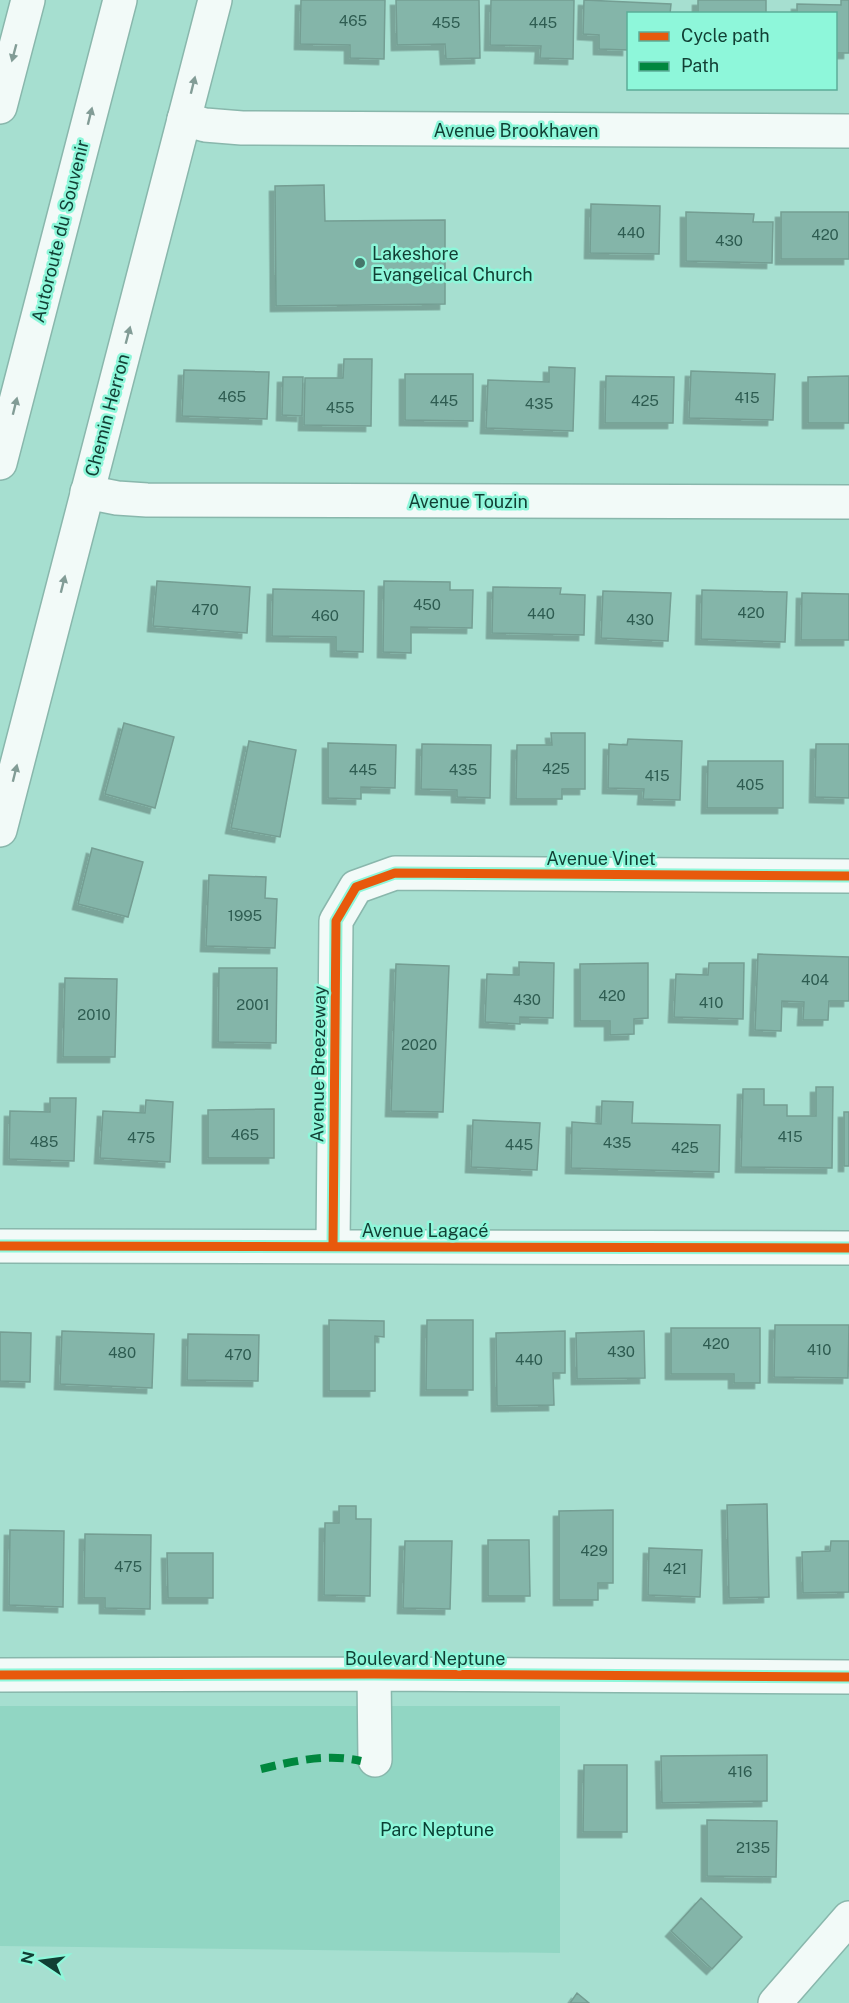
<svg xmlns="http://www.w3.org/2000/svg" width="849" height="2003" viewBox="0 0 849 2003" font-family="'Public Sans',sans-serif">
	<defs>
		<filter id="shadow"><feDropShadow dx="-5.5" dy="5.5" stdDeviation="0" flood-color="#0004"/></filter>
	</defs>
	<rect width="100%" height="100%" fill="#a6dfd0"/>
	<path fill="#91d6c3" d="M0,1706H560V1953L0,1946Z"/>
	<path fill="#84b5a9" stroke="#749e93" stroke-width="1.5" filter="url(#shadow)" d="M301,0H385L384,59L350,58V45L300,44Z
		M396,0H479L480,58L446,59L445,44L397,45Z
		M491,0H574L573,59L540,58L541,46L490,45Z
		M584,0L671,4L670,14H628V50L599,49V35L583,34Z
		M698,0H766V14H698Z
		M841,0H849V53H836V14H797V4L841,5Z
		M324,185L325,221L445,220V304L276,306L275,186Z
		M591,204L660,206L659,254L590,253Z
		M686,212L754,214L753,222H773L772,263L686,261Z
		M781,212H849V259H781Z
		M344,359H372L371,426L304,425L305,378H343Z
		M549,367L575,368L573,431L486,428L488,380L549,382Z
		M184,370L269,372L267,419L182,416Z
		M691,371L775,374L773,420L689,418Z
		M405,374H473V421L405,420Z
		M606,376L674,377L673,423H605Z
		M849,376V423H808V377Z
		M283,377H303L302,416L282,415Z
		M157,581L250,587L247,633L153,626Z
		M384,581L450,582V590H473L472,628L411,627V653L383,652Z
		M493,587L561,588L560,594L585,595L584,635L492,633Z
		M273,589L364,591L363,652L336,651V637L272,636Z
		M702,590L787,592L785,642L701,639Z
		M603,591L671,593L668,641L601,638Z
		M802,593L849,594V640H801Z
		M124,723L174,737L155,808L105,794Z
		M551,733H585V789H562V799H516L517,745H552Z
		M628,739L682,741L680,800L643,799L644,789L608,788L609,744L627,745Z
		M249,741L296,750L280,837L231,828Z
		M328,743L396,745L395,788L361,787V799L328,798Z
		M422,744L491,745L490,798L457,797V790L421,789Z
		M816,744H849V798L815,797Z
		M708,761H783V808H707Z
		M92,848L143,862L128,917L78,904Z
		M209,875L266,877L265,898L277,899L275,948L206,946Z
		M758,954L849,957V1001H829L828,1020H803L804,1002L782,1001L781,1031L755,1030Z
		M519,962L554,963L553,1018L520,1017V1024L485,1022L487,974L519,975Z
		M648,963V1018L634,1019V1034L610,1035V1021H580V964Z
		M709,963H744L743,1019L674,1017L676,974L708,975Z
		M396,964L449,966L443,1112L391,1111Z
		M219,968H277L276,1043L218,1042Z
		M65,978L117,979L115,1057H63Z
		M816,1087H833L832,1168L741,1167L743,1089H764V1105H787V1116H816Z
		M50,1098H76L74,1161L9,1159L10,1111L50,1112Z
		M146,1100L173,1102L170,1162L100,1158L103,1111L145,1113Z
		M602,1101L633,1102L632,1123L720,1125L719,1172L571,1168L572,1122L601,1124Z
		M274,1109V1158H208V1110Z
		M844,1112H849V1166H844Z
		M473,1120L540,1123L537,1170L471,1167Z
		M329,1320L384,1321V1337L375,1336V1391H329Z
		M427,1320H473V1390H426Z
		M775,1325H849L848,1378L774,1377Z
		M671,1328H760V1383H734V1374H671Z
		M62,1331L154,1334L152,1388L60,1384Z
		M565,1331V1373H553L554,1405L497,1406L496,1333Z
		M644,1331L645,1378L577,1379L576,1333Z
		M0,1332L31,1333L30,1382L0,1381Z
		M188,1334L259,1335L258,1381L187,1380Z
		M767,1504L769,1597L729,1598L727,1505Z
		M339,1506H356V1519H371L370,1596L324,1595L325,1523H339Z
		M613,1510V1583H598V1600H559V1511Z
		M10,1530L64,1531L63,1607L9,1605Z
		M85,1534L151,1535L150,1609L105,1608V1598H84Z
		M488,1540H529L530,1596H488Z
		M405,1541H452L450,1609L403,1608Z
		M831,1541H849V1592L803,1593L802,1552L830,1551Z
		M649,1548L702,1550L700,1597L648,1595Z
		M167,1553H213V1598H168Z
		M767,1755V1801L662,1803L661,1756Z
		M584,1765H627V1832H583Z
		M707,1820L777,1821L776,1877L707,1876Z
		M701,1898L742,1937L712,1969L671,1931Z
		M577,1993L589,2003H570Z"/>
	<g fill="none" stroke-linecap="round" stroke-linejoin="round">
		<defs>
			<path id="minor" d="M184,119L205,125L242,128L849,131
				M87,492L117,498L147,500L849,502
				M0,1246L849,1248
				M333,1246L336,921L356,887L395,873L849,876
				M374,1674L375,1760
				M0,1675L374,1674L849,1677
				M775,2003L849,1918"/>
			<path id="major" d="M0,830L215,0"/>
			<path id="highway" d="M0,107L28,0
				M0,463L120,0"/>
		</defs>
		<use href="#minor" stroke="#89b7ac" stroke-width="36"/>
		<use href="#major" stroke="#89b7ac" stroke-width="36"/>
		<use href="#highway" stroke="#89b7ac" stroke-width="36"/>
		<use href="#minor" stroke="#f2faf8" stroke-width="33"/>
		<use href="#major" stroke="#f2faf8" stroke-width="33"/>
		<use href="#highway" stroke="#f2faf8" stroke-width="33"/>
		<path stroke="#00873e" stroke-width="8" stroke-dasharray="15 8" stroke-linecap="butt" d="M261,1769C294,1761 327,1753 361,1761"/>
		<defs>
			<path id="cycleway" d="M0,1246L849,1248
				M333,1246L336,921L356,887L395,873L849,876
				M0,1675L374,1674L849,1677"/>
		</defs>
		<use href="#cycleway" stroke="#8ef7da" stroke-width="13"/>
		<use href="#cycleway" stroke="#e8590c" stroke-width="9"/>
	</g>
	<defs><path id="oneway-solid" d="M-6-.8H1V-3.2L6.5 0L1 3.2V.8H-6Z" transform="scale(1.5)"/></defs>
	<g fill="#829c96">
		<use href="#oneway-solid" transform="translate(14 53) rotate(105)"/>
		<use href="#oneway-solid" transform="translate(193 85) rotate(-76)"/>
		<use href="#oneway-solid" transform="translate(90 116) rotate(-76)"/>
		<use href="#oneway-solid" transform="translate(128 335) rotate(-75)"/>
		<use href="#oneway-solid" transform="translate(15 406) rotate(-76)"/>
		<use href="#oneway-solid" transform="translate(63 584) rotate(-76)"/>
		<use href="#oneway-solid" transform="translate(15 773) rotate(-76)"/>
	</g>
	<circle fill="#45776b" stroke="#8ef7da" stroke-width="2" cx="360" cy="263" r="6"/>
	<g text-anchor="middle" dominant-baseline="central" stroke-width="5" stroke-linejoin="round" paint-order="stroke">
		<g font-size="15" fill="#2e5c51">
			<text x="353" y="20">465</text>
			<text x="446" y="22">455</text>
			<text x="543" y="22">445</text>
			<text x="631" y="232">440</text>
			<text x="825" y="234">420</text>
			<text x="729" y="240">430</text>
			<text x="232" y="396">465</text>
			<text x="747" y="397">415</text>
			<text x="444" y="400">445</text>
			<text x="645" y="400">425</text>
			<text x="539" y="403">435</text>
			<text x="340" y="407">455</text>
			<text x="427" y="604">450</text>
			<text x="205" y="609">470</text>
			<text x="751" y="612">420</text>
			<text x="541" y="613">440</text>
			<text x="325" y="615">460</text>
			<text x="640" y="619">430</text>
			<text x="556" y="768">425</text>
			<text x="363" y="769">445</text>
			<text x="463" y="769">435</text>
			<text x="657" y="775">415</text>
			<text x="750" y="784">405</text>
			<text x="245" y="915">1995</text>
			<text x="815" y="979">404</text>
			<text x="612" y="995">420</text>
			<text x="527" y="999">430</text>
			<text x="711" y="1002">410</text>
			<text x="253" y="1004">2001</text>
			<text x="94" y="1014">2010</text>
			<text x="419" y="1044">2020</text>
			<text x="245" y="1134">465</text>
			<text x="790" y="1136">415</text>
			<text x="141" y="1137">475</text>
			<text x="44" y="1141">485</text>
			<text x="617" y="1142">435</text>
			<text x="519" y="1144">445</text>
			<text x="685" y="1147">425</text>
			<text x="716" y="1343">420</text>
			<text x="819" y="1349">410</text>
			<text x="621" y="1351">430</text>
			<text x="122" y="1352">480</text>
			<text x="238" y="1354">470</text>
			<text x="529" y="1359">440</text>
			<text x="594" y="1550">429</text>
			<text x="128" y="1566">475</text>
			<text x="675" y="1568">421</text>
			<text x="740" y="1771">416</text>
			<text x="753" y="1847">2135</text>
		</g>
		<g font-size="18" fill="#113f34" stroke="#8ef7da">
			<text x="516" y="130">Avenue Brookhaven</text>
			<text transform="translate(60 231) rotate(-76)">Autoroute du Souvenir</text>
			<text transform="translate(107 415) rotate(-75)">Chemin Herron</text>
			<text x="468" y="501">Avenue Touzin</text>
			<text x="601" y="858">Avenue Vinet</text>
			<text transform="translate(318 1064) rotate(-89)">Avenue Breezeway</text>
			<text x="425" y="1230">Avenue Lagacé</text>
			<text x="425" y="1658">Boulevard Neptune</text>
		</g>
		<g font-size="18" fill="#113f34" stroke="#8ef7da" text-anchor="start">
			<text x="372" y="253">Lakeshore<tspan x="372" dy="21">Evangelical Church</tspan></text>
		</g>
		<g font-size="18" fill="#093f33" stroke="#8ef7da">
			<text x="437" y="1829">Parc Neptune</text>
		</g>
	</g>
	<rect x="627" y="12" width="210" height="78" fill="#8ef7da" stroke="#5cad98" stroke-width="1.5"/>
	<rect x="639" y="32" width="30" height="9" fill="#e8590c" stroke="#5cad98" stroke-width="1.5"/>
	<text x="681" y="42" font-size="18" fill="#113f34">Cycle path</text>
	<rect x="639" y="62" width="30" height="9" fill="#00873e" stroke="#5cad98" stroke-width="1.5"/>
	<text x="681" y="72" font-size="18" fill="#113f34">Path</text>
	<g transform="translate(42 1961) rotate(283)" stroke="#8ef7da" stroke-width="4.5" paint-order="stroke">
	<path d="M0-4.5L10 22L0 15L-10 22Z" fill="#113f34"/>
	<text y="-9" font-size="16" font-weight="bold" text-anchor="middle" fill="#113f34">N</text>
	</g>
</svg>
